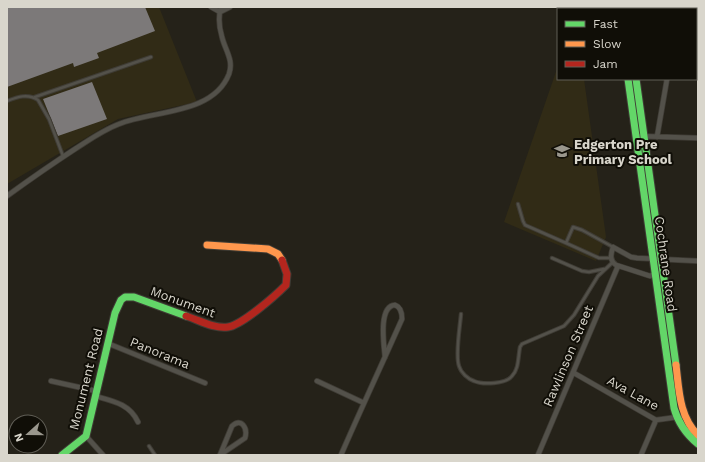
<svg xmlns="http://www.w3.org/2000/svg" width="705" height="462" viewBox="0 0 705 462" font-family="'Work Sans',sans-serif">
	<rect width="100%" height="100%" fill="#252219"/>
	<path fill="#312b16" d="M7,7H159L197,102L118,119L7,184Z
		M558,66V79H584L606,237L596,261L504,222Z"/>
	<path fill="#7c7979" d="M10,7H145L155,31L97,53L99,58L74,67L73,63L7,87V8Z
		M92,82L107,119L58,136L43,99Z"/>
	<g fill="none" stroke-linecap="round" stroke-linejoin="round">
		<defs>
			<path id="lane" d="M35,97L151,57
				M7,101C17,97 28,93 38,100L49,119L63,156
				M518,204L523,221L525,225L566,243
				M552,258L582,271L589,272L604,269
				M611,258H599L566,243L573,227L582,230L613,247
				M461,314C460,327 455,355 459,366C461,373 468,379 474,381C483,385 506,384 512,376C519,369 518,357 520,347L522,344L564,326L574,315L598,276L613,262
				M149,446L155,455"/>
			<path id="street" d="M211,7L220,12
				M220,12L230,7
				M636,136L698,138
				M657,137L667,79
				M7,196C29,180 52,164 75,149C89,140 103,130 119,124C153,110 213,115 229,74C234,60 225,50 222,37C219,27 218,17 221,7
				M657,273L650,276L616,265C609,260 611,254 613,247L631,257L637,258L698,261
				M107,343L205,383
				M574,373L656,420L685,416
				M51,381L96,391
				M317,381L364,403
				M95,396C113,401 130,404 138,422
				M86,436L103,455
				M220,455L245,438C248,428 241,417 232,426L220,455
				M341,455C361,409 382,364 402,319C402,313 401,307 395,305C378,306 384,345 385,357
				M538,455L618,266
				M641,455L656,420"/>
			<path id="fast" d="M628,79L674,408C678,423 686,434 698,444
				M636,79L676,365
				M62,455L86,436L115,313L121,300L125,297H134L186,316"/>
			<path id="slow" d="M618,7L619,9
				M207,245L268,249L278,254L282,260
				M676,365C679,389 679,417 698,435"/>
			<path id="jam" d="M626,7L627,9
				M186,316C199,320 214,329 228,327C242,325 275,296 286,285L287,274L282,260"/>
		</defs>
		<use href="#lane" stroke="#3f3c35" stroke-width="4.5"/>
		<use href="#street" stroke="#3f3c35" stroke-width="6"/>
		<use href="#fast" stroke="#3f3c35" stroke-width="9"/>
		<use href="#slow" stroke="#3f3c35" stroke-width="9"/>
		<use href="#jam" stroke="#3f3c35" stroke-width="9"/>
		<use href="#lane" stroke="#53514a" stroke-width="2.5"/>
		<use href="#street" stroke="#53514a" stroke-width="4.5"/>
		<use href="#fast" stroke="#63d668" stroke-width="7"/>
		<use href="#slow" stroke="#ff974d" stroke-width="7"/>
		<use href="#jam" stroke="#b3261e" stroke-width="7"/>
	</g>
	<defs>
		<symbol id="school-bare" viewBox="-9 -9 18 18"><path d="M0-5L7-2L0 1L-7-2ZM-4 1L0 2.5L4 1V4Q0 6-4 4Z" fill="#9a978d" stroke="#100e07" stroke-width="2.5" paint-order="stroke"/></symbol>
	</defs>
	<g fill-rule="evenodd">
		<use href="#school-bare" x="551" y="140" width="22" height="22"/>
	</g>
	<g text-anchor="middle" dominant-baseline="central" stroke-width="4" stroke-linejoin="round" paint-order="stroke">
		<g font-size="13" font-weight="bold" fill="#d9d6cc" stroke="#100e07" text-anchor="start">
			<text x="574" y="144">Edgerton Pre<tspan x="574" dy="15">Primary School</tspan></text>
		</g>
		<g font-size="13" fill="#d9d6cc" stroke="#100e07">
			<text transform="translate(666 264) rotate(82)">Cochrane Road</text>
			<text transform="translate(183 302) rotate(20)">Monument</text>
			<text transform="translate(160 353) rotate(22)">Panorama</text>
			<text transform="translate(568 356) rotate(-67)">Rawlinson Street</text>
			<text transform="translate(86 379) rotate(-76)">Monument Road</text>
			<text transform="translate(633 393) rotate(29)">Ava Lane</text>
		</g>
	</g>
	<rect width="705" height="462" fill="none" stroke="#d9d6cc" stroke-width="16"/>
	<rect x="557" y="8" width="140" height="72" fill="#100e07" stroke="#605e56"/>
	<rect x="565" y="21" width="20" height="6" fill="#63d668" stroke="#605e56"/>
	<text x="593" y="28" font-size="12" fill="#d9d6cc">Fast</text>
	<rect x="565" y="41" width="20" height="6" fill="#ff974d" stroke="#605e56"/>
	<text x="593" y="48" font-size="12" fill="#d9d6cc">Slow</text>
	<rect x="565" y="61" width="20" height="6" fill="#b3261e" stroke="#605e56"/>
	<text x="593" y="68" font-size="12" fill="#d9d6cc">Jam</text>
	<g transform="translate(28 434) rotate(249)"><circle r="19" fill="#100e07" stroke="#605e56"/>
	<path d="M0-3L7 15L0 10L-7 15Z" fill="#9a978d"/>
	<text y="-6" font-size="11" font-weight="bold" text-anchor="middle" fill="#d9d6cc">N</text>
	</g>
</svg>
